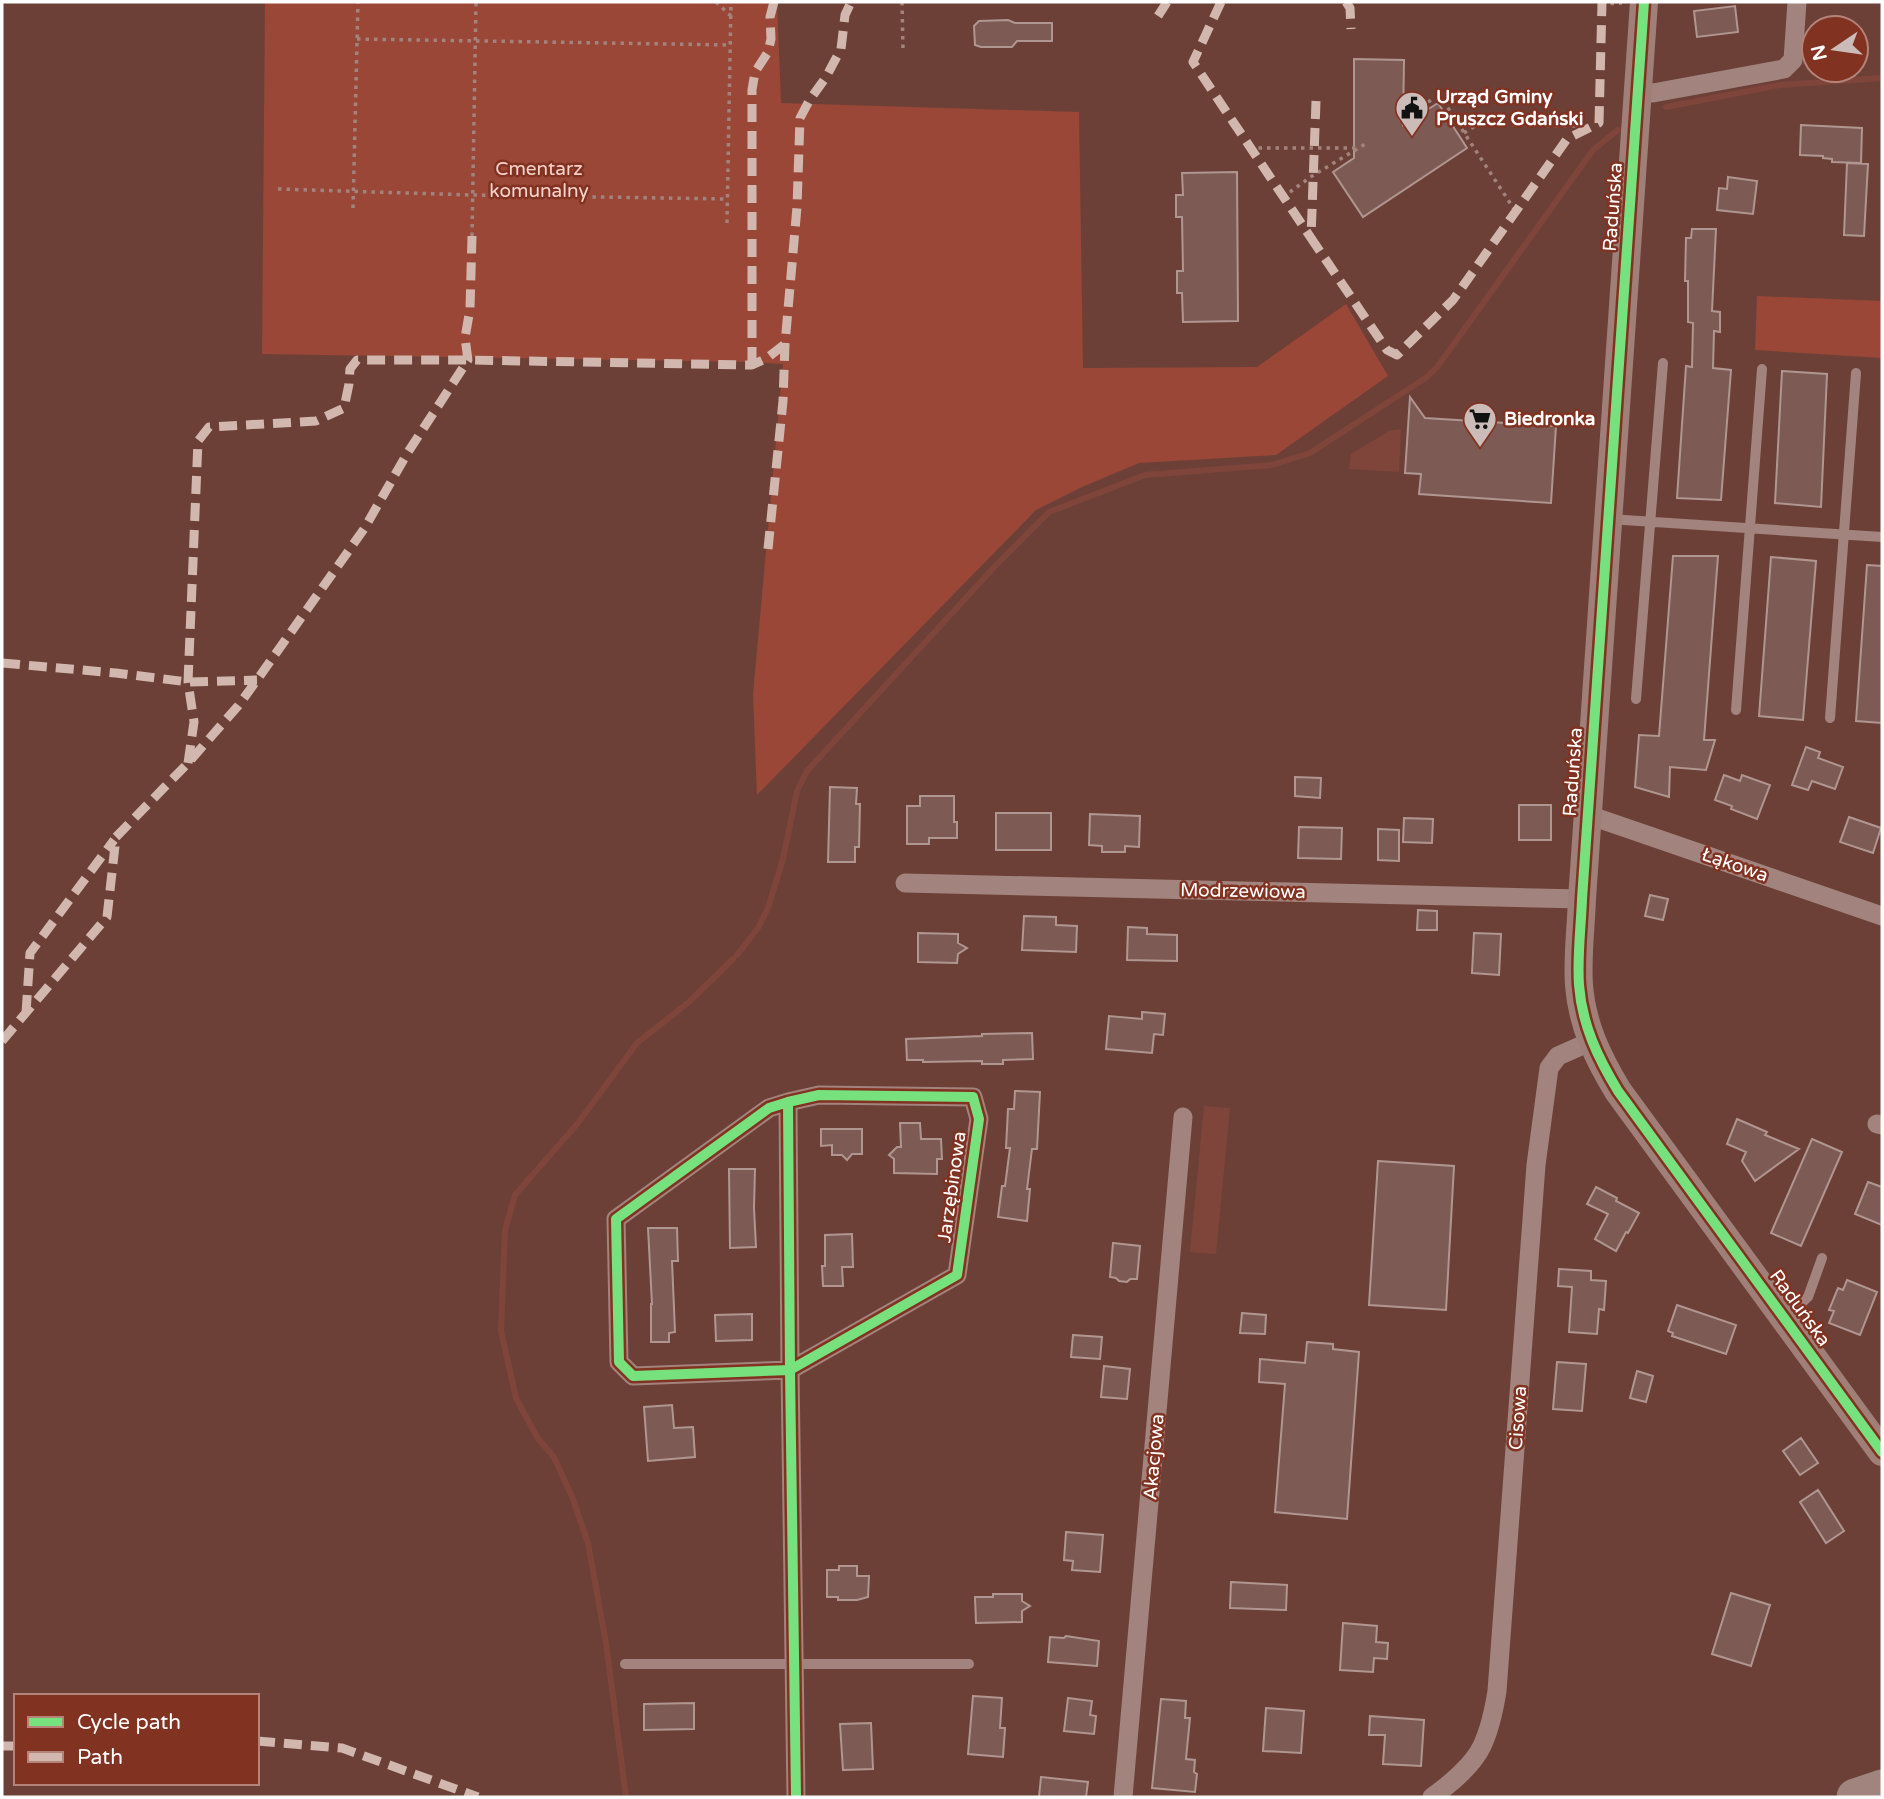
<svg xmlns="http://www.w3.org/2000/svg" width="1884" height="1799" viewBox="0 0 1884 1799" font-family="'Varela Round',sans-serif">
	<rect width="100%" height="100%" fill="#6c4037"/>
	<path fill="#9a4738" d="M265,2H777L781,103L1079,112L1083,368L1257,367L1346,304L1388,376L1276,455L1139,463L1082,487L1036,510L757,795L753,694L783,364L750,362L262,354Z
		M1757,296L1882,301V358L1755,350Z"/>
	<path fill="#7f453a" d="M1401,429L1399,472L1349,469L1351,454L1389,431Z
		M1204,1106L1230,1108L1216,1254L1190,1252Z"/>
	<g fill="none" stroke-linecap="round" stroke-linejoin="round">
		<path stroke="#7f453a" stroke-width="6" d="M1666,107L1780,85L1882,78
			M737,955L758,928L768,908L783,859L797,791L807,771L997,564L1049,512L1145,475L1272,465L1310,453L1427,377L1438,366L1593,150L1618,130
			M626,1797L606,1643L588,1543L573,1499L554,1457L537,1437L516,1398L501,1331L505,1230L515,1195L578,1123L637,1043L689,1002L733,959"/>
	</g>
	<path fill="#7d5a53" stroke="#b09691" stroke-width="2" d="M1735,6L1738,32L1697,37L1694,11Z
		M979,21L1008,20L1015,23H1052V41H1017L1012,47H981L975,45L974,26Z
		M1354,59L1404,60L1403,125L1438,103L1467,148L1363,217L1333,172L1354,158Z
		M1801,125L1862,128L1861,163L1832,162V159L1823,158V156L1800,155Z
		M1847,163L1868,164L1864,236L1844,235Z
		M1237,172L1238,321L1183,322L1182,293H1177V271H1183L1182,217H1176V195H1183L1182,173Z
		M1728,177L1757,181L1753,214L1717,210L1719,188L1727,189Z
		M1692,229H1716L1712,311L1720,312V332L1714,331L1713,368L1731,370L1721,500L1677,498L1686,366L1692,367L1693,323L1688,322V281H1685L1686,238H1691Z
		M1782,371L1827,374L1821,507L1775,503Z
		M1410,397L1425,418L1556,426L1551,503L1419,494L1421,474L1405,473Z
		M1673,556H1718L1704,740H1715L1706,770L1670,767L1669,797L1635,787L1639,735L1659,736Z
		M1771,557L1816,561L1803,720L1759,716Z
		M1867,565L1882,566V723L1856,721Z
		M1806,747L1820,752L1818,758L1843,767L1835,789L1812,781L1808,790L1792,785Z
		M1724,775L1740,781L1742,775L1770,785L1757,819L1731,809L1732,806L1715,800Z
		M1295,777L1321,778L1320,798L1295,796Z
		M830,787L857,788L856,804H860L859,847H855V862H828Z
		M920,796H954V822H957V838H929V844H907V806H920Z
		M1519,805H1551V840H1519Z
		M996,813H1051V850H996Z
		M1090,814L1140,816L1139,847L1125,846V852H1102V846L1089,845Z
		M1849,817L1881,828L1873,853L1840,842Z
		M1404,818L1433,819L1432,843L1403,842Z
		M1299,827L1342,828L1341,859L1298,858Z
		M1378,829L1399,830V861L1378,860Z
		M1650,895L1668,899L1663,920L1645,916Z
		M1418,910L1437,911V930H1417Z
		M1024,916L1056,917V925L1077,926L1076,952L1022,950Z
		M1128,927L1147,928V934L1177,935V961L1127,960Z
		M918,933L958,934V943L967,948L958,954L957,963L918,962Z
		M1474,933L1501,934L1499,975L1472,973Z
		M1142,1012L1165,1014L1163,1035L1154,1034L1152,1053L1106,1049L1109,1016L1142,1019Z
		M1032,1033L1033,1059L1003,1060V1064H982V1061L923,1062V1060H907L906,1039L982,1036V1034Z
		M1015,1091L1040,1092L1037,1149H1032L1027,1189H1030L1027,1221L998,1217L1002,1186H1005L1010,1148H1006L1008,1109H1014Z
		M1737,1119L1767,1132L1765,1135L1799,1149L1755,1181L1742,1161L1746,1152L1727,1144Z
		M900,1123H920L921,1139H941L942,1159H937V1174L894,1173V1159L889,1155L897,1147H901Z
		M821,1129H862V1154H852L847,1160L842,1155H832V1145L821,1146Z
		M1812,1139L1842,1152L1801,1246L1771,1233Z
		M1378,1161L1454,1166L1446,1310L1369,1305Z
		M729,1169H755L754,1208L756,1247L730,1248Z
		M1868,1182L1882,1187V1225L1855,1214Z
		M1596,1187L1617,1198L1616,1201L1639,1213L1628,1233L1626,1232L1616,1251L1595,1239L1608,1214L1587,1204Z
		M648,1228H677L678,1261H672L675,1332L669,1333V1342H651V1304H652Z
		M852,1234L853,1267H842L843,1286H823L822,1266H825V1235Z
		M1113,1243L1140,1246L1137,1279H1130L1127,1282L1119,1281L1116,1278L1110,1277Z
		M1559,1269L1591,1271V1280L1606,1281L1604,1310L1599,1309L1597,1334L1569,1332L1572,1287L1558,1286Z
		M1847,1280L1877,1292L1860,1335L1829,1323L1834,1311L1829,1310L1838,1288L1843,1290Z
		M1677,1305L1736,1325L1726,1354L1672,1336L1673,1333L1668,1331Z
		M1242,1313L1266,1315L1265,1334L1240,1333Z
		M752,1314V1340L716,1341L715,1315Z
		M1073,1335L1102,1337L1100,1359L1071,1357Z
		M1307,1342L1333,1344V1349L1359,1352L1347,1519L1275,1512L1285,1384L1259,1382L1260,1359L1305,1363Z
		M1557,1362L1586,1364L1582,1411L1553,1409Z
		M1104,1366L1130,1369L1127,1399L1101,1397Z
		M1637,1371L1653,1376L1646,1402L1630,1398Z
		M672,1405L674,1428L693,1427L695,1457L648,1461L644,1407Z
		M1801,1438L1818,1463L1800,1475L1783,1451Z
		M1818,1490L1844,1531L1826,1543L1800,1502Z
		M1066,1532L1103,1535L1100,1572L1072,1570L1073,1561L1064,1560Z
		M839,1566H857V1576H869L868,1597L857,1600H838V1597H827V1570H839Z
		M1231,1582L1287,1585L1286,1610L1230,1608Z
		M1731,1593L1770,1605L1751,1666L1712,1654Z
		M993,1594H1022V1601L1030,1606L1022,1611V1622L976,1623L975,1597H993Z
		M1343,1623L1377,1626L1376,1642L1388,1643L1387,1659L1374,1658L1373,1672L1340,1670Z
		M1066,1636L1099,1641L1097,1666L1048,1662L1050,1637L1064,1638Z
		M973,1696L1002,1698L1000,1728H1005L1003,1757L968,1754Z
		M1068,1698L1092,1701L1090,1715L1096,1716L1094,1734L1064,1731Z
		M1161,1699L1186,1701L1185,1718H1190L1186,1759L1195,1760L1194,1772L1197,1774L1195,1792L1152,1788Z
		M694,1703V1729L644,1730V1704Z
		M1266,1708L1304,1711L1301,1753L1263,1751Z
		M1370,1716L1424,1720L1421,1766L1383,1764L1385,1735H1369Z
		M871,1723L873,1769L843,1770L840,1724Z
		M1041,1777L1088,1782L1086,1797H1039Z"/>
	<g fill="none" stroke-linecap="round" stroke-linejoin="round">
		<path stroke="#a2837d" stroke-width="3.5" stroke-dasharray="3.5 5" stroke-linecap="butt" d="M716,2L731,16
			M902,2L903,50
			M1602,4L1622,3
			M357,39L731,45
			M1399,120L1433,99H1442L1516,212
			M1464,133L1478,124L1576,126L1579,133
			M1250,148H1359
			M278,189L472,195L727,199
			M1283,197L1312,176L1367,143
			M353,208L358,2
			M727,223L731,2
			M472,236L476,2"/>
		<path stroke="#a2837d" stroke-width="10" d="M1609,519L1882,537
			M1636,699L1663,363
			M1736,710L1762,369
			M1830,718L1856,373
			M1786,1318L1808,1297L1822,1258
			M625,1664H969"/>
		<path stroke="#a2837d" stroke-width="19" d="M1639,91L1653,93L1784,69L1793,60L1797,2
			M1588,818L1600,819L1882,916
			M905,883L1582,899
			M788,1102L769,1108L616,1219L619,1362L633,1376L790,1370L957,1275L979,1119L973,1097L819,1095L788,1102L790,1370L796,1797
			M1877,1124L1882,1125
			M1123,1797L1183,1117
			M1432,1797C1449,1785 1473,1765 1482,1746C1490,1729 1494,1710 1497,1691L1536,1165L1549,1068L1558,1056L1592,1041"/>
		<path stroke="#9f7f78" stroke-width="28" d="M1644,2L1582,899C1581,927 1577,957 1579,985C1582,1025 1598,1058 1618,1091L1882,1452"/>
		<path stroke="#a2847e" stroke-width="37" d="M1855,1797L1882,1788"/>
		<path stroke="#d1b7ad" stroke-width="9" stroke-dasharray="18 9" stroke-linecap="butt" d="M1221,2L1193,62L1311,238
			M1346,2L1350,8L1351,29
			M1158,16L1167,2
			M1316,101L1311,238L1387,350L1397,355L1453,300L1567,139L1599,123L1602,2
			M752,365V90L755,72L768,52L771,39L770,17L774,2
			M768,549L783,401L785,344L797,207L800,118L809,101L826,77L841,49L845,15L851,2
			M2,663L116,673L188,682L257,680
			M188,763L194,722L188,682L198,441L209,427L316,421L344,408L349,384L350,369L357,360H468L752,365L767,358L785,344
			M26,1013L30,953L114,840
			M2,1041L107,917L116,837L188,763L238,706L257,680L364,529L408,452L468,360L465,338L470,309L472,236
			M257,1741L342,1748L478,1797
			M2,1746H16"/>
		<defs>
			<path id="cycleway" d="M1644,2L1582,899C1581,927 1577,957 1579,985C1582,1025 1598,1058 1618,1091L1882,1452
				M788,1102L769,1108L616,1219L619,1362L633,1376L790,1370L957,1275L979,1119L973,1097L819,1095L788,1102L790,1370L796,1797"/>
		</defs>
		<use href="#cycleway" stroke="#823221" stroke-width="15"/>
		<use href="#cycleway" stroke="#77e17e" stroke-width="10"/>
	</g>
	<defs>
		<symbol id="civic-pin" viewBox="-11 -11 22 30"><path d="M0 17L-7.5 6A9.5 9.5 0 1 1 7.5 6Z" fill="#ccbcb9" stroke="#823221"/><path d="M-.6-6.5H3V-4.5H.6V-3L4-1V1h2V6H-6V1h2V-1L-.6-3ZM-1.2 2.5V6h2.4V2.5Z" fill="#111"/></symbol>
		<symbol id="supermarket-pin" viewBox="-11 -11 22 30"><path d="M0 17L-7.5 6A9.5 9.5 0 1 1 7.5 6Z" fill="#ccbcb9" stroke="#823221"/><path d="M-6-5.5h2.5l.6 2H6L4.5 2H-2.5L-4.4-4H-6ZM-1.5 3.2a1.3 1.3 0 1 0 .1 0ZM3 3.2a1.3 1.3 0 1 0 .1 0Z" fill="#111"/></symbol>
	</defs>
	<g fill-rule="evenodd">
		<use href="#civic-pin" x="1393" y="89" width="38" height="52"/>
		<use href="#supermarket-pin" x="1461" y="400" width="38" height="52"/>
	</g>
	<g text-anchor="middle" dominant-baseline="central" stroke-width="5" stroke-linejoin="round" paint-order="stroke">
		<g font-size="19" font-weight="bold" fill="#fff" stroke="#823221" text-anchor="start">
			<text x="1436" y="97">Urząd Gminy<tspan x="1436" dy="22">Pruszcz Gdański</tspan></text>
			<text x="1504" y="419">Biedronka</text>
		</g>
		<g font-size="19" fill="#f6d3cc" stroke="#823221">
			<text x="539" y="169">Cmentarz<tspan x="539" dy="22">komunalny</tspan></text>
		</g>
		<g font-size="19" fill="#fff" stroke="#823221">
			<text transform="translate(1613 207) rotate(-86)">Raduńska</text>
			<text transform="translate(1573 772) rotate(-86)">Raduńska</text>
			<text transform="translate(1735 865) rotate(19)">Łąkowa</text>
			<text transform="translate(1243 891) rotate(1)">Modrzewiowa</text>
			<text transform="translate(952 1187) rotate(-82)">Jarzębinowa</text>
			<text transform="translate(1800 1308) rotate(54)">Raduńska</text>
			<text transform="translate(1518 1418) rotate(-86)">Cisowa</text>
			<text transform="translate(1154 1457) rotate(-85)">Akacjowa</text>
		</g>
	</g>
	<rect width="1884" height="1799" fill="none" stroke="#ffffff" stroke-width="7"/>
	<rect x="14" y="1694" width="245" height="91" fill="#823221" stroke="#b4847a" stroke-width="2"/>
	<rect x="28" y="1717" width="35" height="10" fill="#77e17e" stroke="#b4847a" stroke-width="2"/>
	<text x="77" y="1729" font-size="21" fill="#ffffff">Cycle path</text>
	<rect x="28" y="1752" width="35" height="10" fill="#d1b7ad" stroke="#b4847a" stroke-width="2"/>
	<text x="77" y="1764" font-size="21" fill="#ffffff">Path</text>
	<g transform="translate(1835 49) rotate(257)"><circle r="33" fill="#823221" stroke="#b4847a" stroke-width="2"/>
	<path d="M0-5L12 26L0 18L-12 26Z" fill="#ccbcb9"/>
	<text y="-10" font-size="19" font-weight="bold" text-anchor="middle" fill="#ffffff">N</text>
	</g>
</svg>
